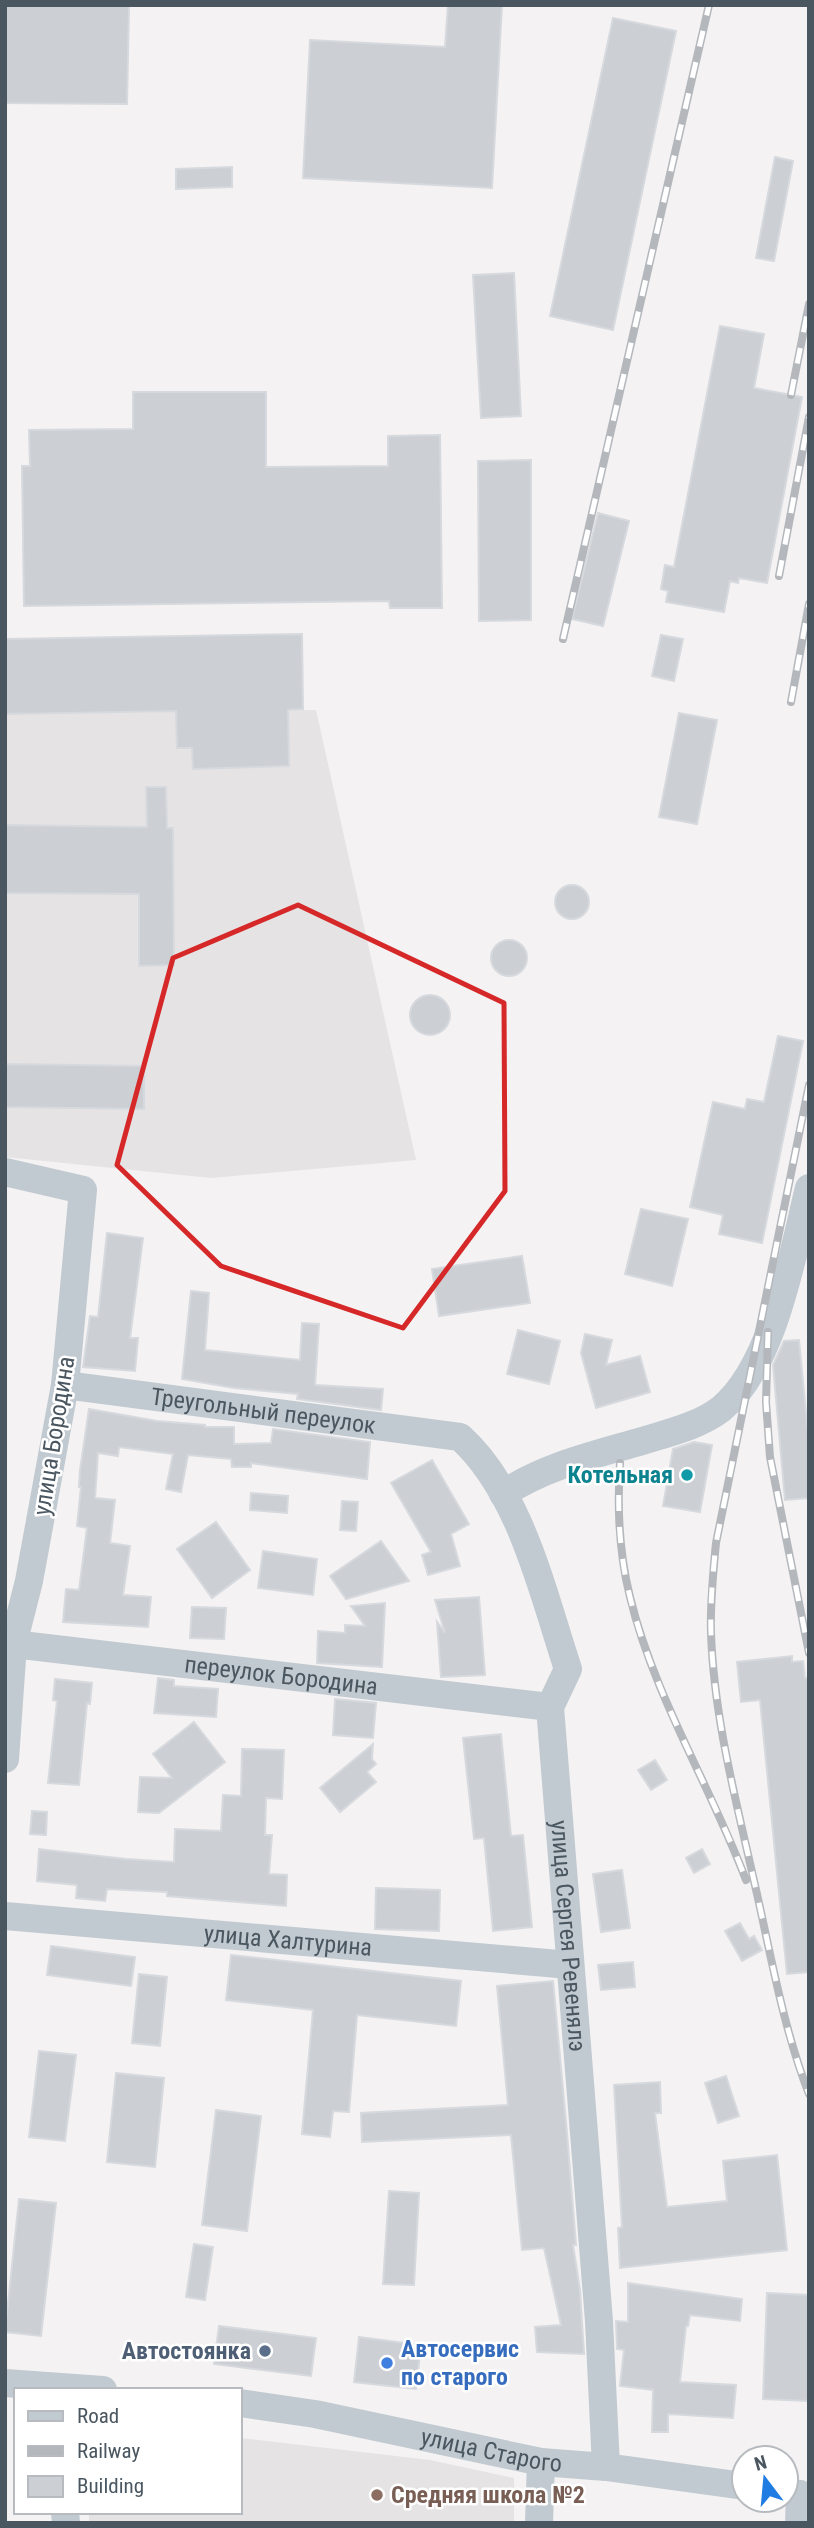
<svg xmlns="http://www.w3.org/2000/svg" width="814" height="2528" viewBox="0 0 814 2528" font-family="'Roboto Condensed',sans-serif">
	<rect width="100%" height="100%" fill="#f4f2f2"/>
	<path fill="#e5e3e4" d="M316,710L416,1160L211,1178L5,1157V714Z
		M240,2438L430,2460L514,2478V2523H89V2512H240Z"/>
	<path fill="#cccfd4" stroke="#d6d9dd" stroke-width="2" d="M5,5H129L127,104L5,103Z
		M448,5H502L492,188L303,178L310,40L445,47Z
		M613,18L676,31L613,330L550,316Z
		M775,157L793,161L774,261L756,258Z
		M232,167V187L176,189V169Z
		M514,273L521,416L481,418L473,275Z
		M720,326L764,334L754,388L802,397L767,583L739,578L738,583L730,581L724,612L666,602L668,591L661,589L665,565L674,567Z
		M133,392H266V467L388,466V436L440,435L442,608H390L389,601L24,606L22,466H30L29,430L133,429Z
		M531,460V620L479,621L478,461Z
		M598,513L629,521L603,626L572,619Z
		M302,634L303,709L288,710L289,766L193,769L192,748H177L176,711L5,714V639Z
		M661,635L683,639L674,681L652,676Z
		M679,713L717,720L697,824L659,817Z
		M146,787H166L167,828H173L174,965L139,966V894L5,893V825L147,827Z
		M555 902a17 17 0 1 1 34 0a17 17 0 1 1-34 0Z
		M491 958a18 18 0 1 1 36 0a18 18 0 1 1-36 0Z
		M410 1015a20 20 0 1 1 40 0a20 20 0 1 1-40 0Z
		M778,1036L803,1041L762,1243L719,1234L723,1215L690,1207L713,1102L745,1109L747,1099L764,1102Z
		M5,1064L144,1066V1109L5,1107Z
		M641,1209L688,1219L672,1286L625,1274Z
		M107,1233L143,1238L130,1338H138L135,1371L83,1367L90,1316L98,1317Z
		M522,1256L530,1303L439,1316L432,1269Z
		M191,1291L209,1293L205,1350L300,1360L302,1323L319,1324L315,1385L383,1389L381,1410L297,1399L298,1394L234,1388L182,1379Z
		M518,1330L560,1341L549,1384L507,1374Z
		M585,1334L612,1340L606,1365L640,1356L650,1392L596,1408L581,1353Z
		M799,1340L809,1444V1498L785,1500L773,1365L784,1341Z
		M89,1409L157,1421L205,1425V1427H234V1444L271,1443L273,1429L370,1442L367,1479L251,1463V1467H232L231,1459L188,1455L181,1492L166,1489L173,1454L119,1447L118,1456L98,1453L95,1498L115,1500L110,1543L130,1546L123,1595L151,1597L148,1627L63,1622L66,1589L79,1590L87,1528L77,1526L81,1487H79L80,1470Z
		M694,1442L712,1445L700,1512L663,1506L673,1449Z
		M432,1460L469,1524L451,1534L460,1566L428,1575L422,1555L431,1552L391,1483Z
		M251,1493L288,1496L287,1513L250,1510Z
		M342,1501L358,1502L356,1531L340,1530Z
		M216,1522L250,1570L212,1598L177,1549Z
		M381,1541L409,1581L346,1599L330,1576Z
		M263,1551L317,1559L313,1595L258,1588Z
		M479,1597L485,1675L441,1677L437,1622L445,1633L435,1600Z
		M385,1603L382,1667L317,1663L318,1631L345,1633V1625L365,1626L351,1606Z
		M192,1607L226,1608L224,1639L190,1638Z
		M792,1656V1662L803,1661L805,1678H809V1972L787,1974L760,1700L741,1702L737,1662Z
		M158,1678L174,1680V1686L218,1689L216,1717L154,1713Z
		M55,1679L92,1683L90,1704L87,1703L79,1785L48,1783L57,1701L53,1700Z
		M335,1699L376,1703L373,1738L333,1735Z
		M194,1722L225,1762L159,1813L138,1812L140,1777L172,1778L153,1754Z
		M501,1734L511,1836L523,1835L532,1927L493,1931L484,1838L474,1839L463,1738Z
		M373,1744L372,1759L376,1764L367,1772L376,1782L340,1812L320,1788Z
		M242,1749L284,1750L282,1799L266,1798L265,1835H272L269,1874L287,1875L286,1906L167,1896V1892L107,1889L105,1901L76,1898L77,1885L37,1881L39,1849L126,1859L174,1862L175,1829L221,1831L223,1795L241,1796Z
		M655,1760L667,1780L651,1790L638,1770Z
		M32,1811L47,1812L46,1835L30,1834Z
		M702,1849L710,1864L694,1873L686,1858Z
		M622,1870L630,1928L601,1932L593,1874Z
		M376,1888L440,1890L439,1931L375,1929Z
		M740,1923L749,1939L754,1936L762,1950L742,1961L725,1931Z
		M51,1946L135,1957L131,1986L47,1975Z
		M231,1955L461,1981L456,2026L357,2015L349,2112L333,2111L330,2137L302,2134L313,2010L226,2000Z
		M633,1962L635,1987L601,1990L598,1965Z
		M139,1974L167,1977L160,2046L132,2043Z
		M553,1981L567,2133L576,2245H573L580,2290L584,2354L537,2352L535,2327L561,2325L544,2248L522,2250L511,2135L362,2142L361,2113L508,2105L497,1986Z
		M39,2051L76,2055L65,2141L29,2137Z
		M116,2073L164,2078L155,2167L107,2162Z
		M726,2076L739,2116L718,2123L705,2083Z
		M660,2082L661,2113H655L667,2207L727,2201L723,2161L777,2155L787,2250L620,2268L618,2228L622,2227L614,2085Z
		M216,2110L261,2116L247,2231L202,2225Z
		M389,2191L419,2193L414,2285L383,2284Z
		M19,2199L56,2203L41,2336L5,2332Z
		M194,2244L213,2247L205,2300L186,2297Z
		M628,2283L742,2299L740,2321L690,2315L688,2326H686L680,2382L736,2385L733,2418L668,2414V2432H652L653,2390L620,2386L624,2350L617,2349L616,2321L628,2322Z
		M767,2293L809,2295V2401L763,2399Z
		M219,2326L316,2338L311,2376L214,2364Z
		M359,2337L421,2345L416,2389L354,2382Z"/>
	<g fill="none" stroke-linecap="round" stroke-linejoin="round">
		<g stroke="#c1cad1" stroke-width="28">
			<path d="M5,1172L83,1190L65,1385L29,1581L13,1644L5,1759"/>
			<path id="s1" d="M65,1385L460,1437C521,1492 543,1594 568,1669L550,1707L599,2321L606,2467"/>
			<path d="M503,1494C545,1466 594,1455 642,1441C668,1433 699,1426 721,1409C774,1366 793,1252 809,1188"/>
			<path id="s2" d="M13,1644L550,1707"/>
			<path id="s3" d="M5,1916L570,1965"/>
			<path d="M5,2383L103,2390"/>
			<path id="s4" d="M240,2403L315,2414L541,2462L606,2467L744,2486"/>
			<path d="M65,2512L66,2523"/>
			<path d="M539,2523L541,2462"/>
			<path d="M799,2523L800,2494"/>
		</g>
		<defs>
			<path id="rail" d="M791,395L809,304
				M779,576L809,417
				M563,639L709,5
				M791,702L809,604
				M809,1085L716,1543C713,1573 710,1603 711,1633C714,1721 738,1808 757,1894C772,1961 784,2030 809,2094
				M768,1332L766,1402L770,1457L809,1653
				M620,1463C617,1508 619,1553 630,1597C654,1696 710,1785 746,1880"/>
		</defs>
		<use href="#rail" stroke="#b4b8bc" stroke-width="8"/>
		<use href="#rail" stroke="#fff" stroke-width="5" stroke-dasharray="16" stroke-linecap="butt"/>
	</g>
	<path fill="none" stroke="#d62828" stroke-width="5" stroke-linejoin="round" d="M298,905L504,1003L505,1191L403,1328L221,1266L117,1165L173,958Z"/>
	<circle fill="#0f9aa8" stroke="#fff" stroke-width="2.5" cx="687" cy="1475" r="7"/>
	<circle fill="#5c6f8a" stroke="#fff" stroke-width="2.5" cx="265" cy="2351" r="7"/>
	<circle fill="#3f7fe0" stroke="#fff" stroke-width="2.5" cx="387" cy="2363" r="7"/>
	<circle fill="#8d6e63" stroke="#fff" stroke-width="2.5" cx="377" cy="2495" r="7"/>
	<g text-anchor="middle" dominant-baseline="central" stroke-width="5" stroke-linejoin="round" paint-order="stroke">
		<g font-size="24" fill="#4a5660" stroke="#fff">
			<text stroke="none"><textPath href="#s1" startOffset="200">Треугольный переулок</textPath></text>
			<text transform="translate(54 1436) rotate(-81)">улица Бородина</text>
			<text stroke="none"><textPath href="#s2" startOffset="270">переулок Бородина</textPath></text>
			<text stroke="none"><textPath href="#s1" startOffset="929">улица Сергея Ревенялэ</textPath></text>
			<text stroke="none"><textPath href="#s3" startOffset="284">улица Халтурина</textPath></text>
			<text stroke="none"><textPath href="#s4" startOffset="256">улица Старого</textPath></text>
		</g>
		<g font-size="24" font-weight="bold" fill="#0d838f" stroke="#fff" text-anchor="end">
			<text x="673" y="1475">Котельная</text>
		</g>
		<g font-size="24" font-weight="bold" fill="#366cbe" stroke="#fff" text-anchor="start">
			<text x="401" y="2349">Автосервис<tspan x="401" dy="28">по старого</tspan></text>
		</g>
		<g font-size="24" font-weight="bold" fill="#4e5e75" stroke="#fff" text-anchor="end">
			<text x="251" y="2351">Автостоянка</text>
		</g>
		<g font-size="24" font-weight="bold" fill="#785e54" stroke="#fff" text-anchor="start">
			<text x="391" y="2495">Средняя школа №2</text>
		</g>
	</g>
	<rect width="814" height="2528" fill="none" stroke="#4a5660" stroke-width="14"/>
	<rect x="14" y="2388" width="228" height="126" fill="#ffffff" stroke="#b7bbbf" stroke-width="2"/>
	<rect x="28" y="2411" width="35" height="10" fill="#c1cad1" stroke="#b7bbbf" stroke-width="2"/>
	<text x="77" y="2423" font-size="21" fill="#4a5660">Road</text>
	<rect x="28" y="2446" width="35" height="10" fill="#b4b8bc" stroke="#b7bbbf" stroke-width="2"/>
	<text x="77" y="2458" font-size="21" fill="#4a5660">Railway</text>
	<rect x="28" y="2476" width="35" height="21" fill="#cccfd4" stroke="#b7bbbf" stroke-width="2"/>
	<text x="77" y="2493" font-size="21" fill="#4a5660">Building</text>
	<g transform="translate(765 2479) rotate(344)"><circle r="33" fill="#ffffff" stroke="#b7bbbf" stroke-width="2"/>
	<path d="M0-5L12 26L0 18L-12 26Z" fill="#1f7ce2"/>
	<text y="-10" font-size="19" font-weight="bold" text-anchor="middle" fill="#4a5660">N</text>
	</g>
</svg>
